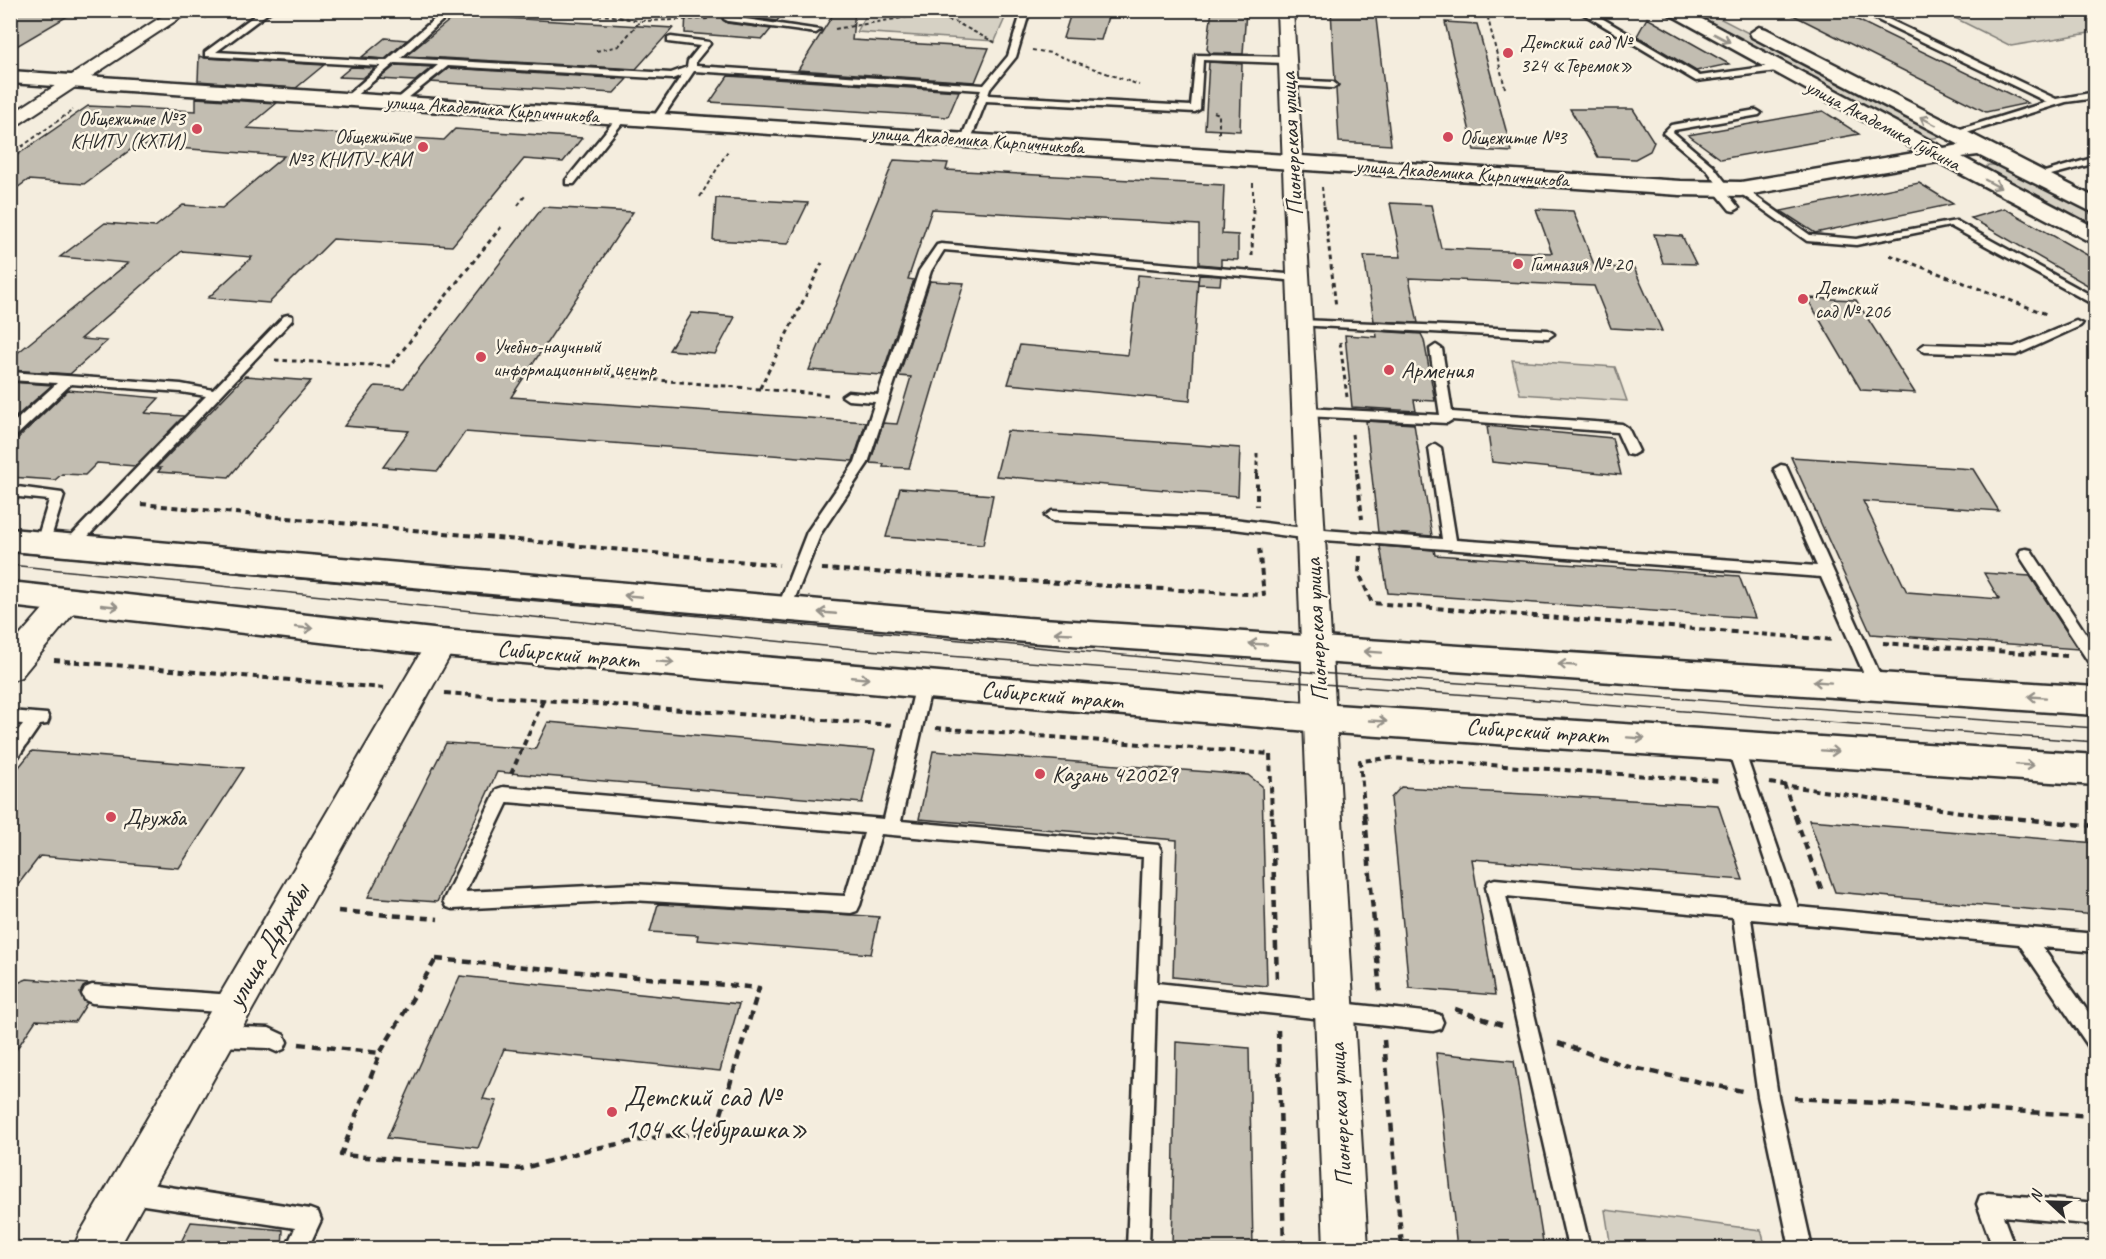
<svg xmlns="http://www.w3.org/2000/svg" width="2106" height="1259" viewBox="0 0 2106 1259" font-family="Caveat,sans-serif">
	<rect width="100%" height="100%" fill="#f4edde"/>
	<filter id="ink" filterUnits="userSpaceOnUse"><feTurbulence type="fractalNoise" baseFrequency=".0167" numOctaves="2"/><feDisplacementMap in="SourceGraphic" scale="12" xChannelSelector="R" yChannelSelector="G"/><feConvolveMatrix kernelMatrix="1 2 1 2 8 2 1 2 1" color-interpolation-filters="sRGB"/></filter>
	<g filter="url(#ink)">
		<path fill="#d6d1c4" stroke="#807e78" stroke-width="1.5" d="M869,10H1008V11L995,41L857,32Z
			M1681,11H1706L1937,131L1942,137L1926,139Z
			M1941,11H2095V32L2011,46Z
			M1988,165H1999L2095,212V231L1984,170Z
			M1512,360L1615,367L1627,401L1520,394Z
			M1605,1210L1761,1230L1766,1248H1611Z"/>
		<path fill="#c2bdb1" stroke="#2b2b2b" stroke-width="1.5" d="M10,10H78L10,50Z
			M686,10H722V19L727,23L771,29L763,39L685,33Z
			M734,10H785L777,21L734,15Z
			M836,10H855L852,40L989,48L975,82L798,70Z
			M1072,10H1110L1101,40L1063,38Z
			M1212,10H1246L1243,54L1210,53L1207,49Z
			M1331,10H1375L1391,145L1339,142L1336,89L1339,85L1335,81Z
			M1783,10H1837L2028,103L1986,112Z
			M456,15L673,28L636,69L406,56Z
			M1647,18L1729,64L1696,71L1637,36Z
			M1445,22L1477,24L1512,152L1474,150Z
			M385,38L407,40L385,59L362,57Z
			M199,56L205,58L324,65L296,88L198,81Z
			M1209,62L1242,64L1240,131L1205,129Z
			M396,65L432,67L415,81L379,79Z
			M351,67L375,68L363,78L339,77Z
			M449,68L627,79L614,93L431,82Z
			M728,76L959,91L948,117L710,102Z
			M196,98L277,103L247,128L444,140L455,129L582,138L563,162L524,159L452,246L333,239L269,303L208,298L252,257L182,251L81,339L107,341L70,374L10,370V359L128,263L60,257L105,223L155,227L183,205L222,208L284,156L137,145L84,184L28,180L10,193V160L88,106L196,111Z
			M1570,109H1633L1654,142L1650,151L1635,159L1598,157Z
			M1823,111L1859,134L1721,159L1688,135Z
			M894,160L948,163L946,170L1224,185L1222,234L1238,235V260L1221,259V266L1199,264V225L932,209L908,279L914,280L882,375L809,370Z
			M1919,183L1953,204L1815,233L1781,211Z
			M716,198L808,203L788,244L713,240Z
			M1390,203L1431,205L1441,248L1552,253L1536,209L1573,211L1595,267L1634,268L1662,331L1611,328L1594,286L1409,278L1418,323L1374,321L1364,256L1401,257Z
			M543,207L633,212L511,397L866,422L853,461L465,432L438,471L383,467L409,431L344,426L375,386L404,388Z
			M2004,208L2096,260V290L1971,218Z
			M1654,234L1682,236L1696,264L1663,263Z
			M1138,275L1198,280L1190,401L1008,384L1020,345L1128,355Z
			M1199,275L1221,276L1220,285L1198,284Z
			M930,281L964,283L909,468L883,467L884,464L870,463L883,423L897,424L911,377L899,376Z
			M1807,298L1856,300L1915,393L1861,390Z
			M692,313L735,317L715,354L669,350Z
			M1376,331L1421,334L1424,340L1435,401L1414,400L1416,411L1352,407L1345,335L1377,337Z
			M245,376L311,381L229,477L158,472L161,468H156Z
			M10,382L52,385L10,422Z
			M68,390L159,398L145,413L184,416L135,466L97,463L85,475L62,474L55,480L10,477V440L17,439Z
			M1366,421L1414,424L1432,536L1378,532Z
			M1487,426L1612,438L1621,475L1492,462Z
			M1007,431L1240,448L1238,496L996,476Z
			M1791,457L1973,469L1999,511L1863,501L1907,592L1999,599L1984,573L2030,576L2078,649L1871,634Z
			M900,488L993,495L983,545L886,537Z
			M1380,546L1434,550L1435,555L1739,576L1755,618L1388,593Z
			M548,722L682,734L875,750L862,803L497,772L437,902L368,897L446,743L535,749Z
			M32,751L244,768L179,868L40,856L10,895V778Z
			M933,751L1248,775L1262,786L1267,986L1173,977L1177,840L919,819Z
			M1401,787L1718,805L1743,880L1472,859L1495,995L1409,988L1391,798Z
			M1809,820L2096,843V915L1835,892Z
			M658,904L853,915L879,917L871,954L697,940L698,935L650,932Z
			M460,976L739,1004L720,1071L504,1049L483,1099L497,1101L478,1148L387,1138Z
			M27,979L89,984L83,987L80,993L87,1003L75,1022L36,1020L10,1059V986Z
			M1176,1042L1249,1048L1253,1248H1172Z
			M1436,1053L1514,1061L1544,1248H1457Z
			M191,1222L283,1230L282,1248H178Z"/>
		<g fill="none" stroke-linecap="round" stroke-linejoin="round">
			<defs>
				<path id="service" d="M262,10H272L216,52L386,61L445,10H454L401,58L671,73L687,67L688,61L700,46L668,42V38L671,37L709,42L710,44L696,61V66L984,85L1008,56L1022,10H1030L1016,57L990,89L988,95L1191,106L1196,55L1287,57L1291,60L1287,63L1203,60L1200,109L1195,112L986,101L971,139L966,142L961,139L981,90L694,71L660,121L657,122L652,119L682,75L672,79L448,66L398,106L395,105V101L438,65L395,63L348,102L345,101V97L381,66L205,56V52Z
					M724,10H732V17L820,30L816,33L728,21L724,19Z
					M1577,10H1588L1700,76L1777,65L1781,68L1777,71L1696,81Z
					M1857,10H1869L2056,99L2096,92V98L2066,102L1957,136H1951V132L2047,102Z
					M1288,80L1333,82L1337,85L1333,88L1285,85V81Z
					M1756,110L1761,113L1759,115L1674,130L1673,132L1713,166L1730,188L1725,191L1739,208L1734,211L1730,210L1712,188L1718,185L1707,170L1663,133L1671,125Z
					M619,115L627,117L574,184H566V180Z
					M2096,157V163L2036,179L2031,176Z
					M1741,186L1810,235L1856,239L1956,221L2096,298V306L1950,226L1856,245L1807,241L1737,191V187Z
					M941,244L1298,275L1304,278L1298,281L944,250L931,271L868,463L821,533L789,613H779L777,609L807,532L855,462L875,402L848,400L842,396L848,392L878,395L919,271L937,245Z
					M288,315L292,316V320L75,550H65L63,546L65,542L206,396L181,392L71,384L15,437L10,438V426L57,383L10,380V372L181,384L213,390L284,316Z
					M1300,320L1548,330L1554,334L1548,338L1296,325V321Z
					M2076,321L2082,324L2080,326L2016,355L1925,352L1919,348L1925,344L2014,347Z
					M1436,345L1442,349L1452,412L1622,424L1628,428L1639,451L1632,455L1627,454L1617,432L1452,420L1447,423L1305,416L1299,412L1305,408L1440,415L1430,349Z
					M1435,444L1441,448L1456,540L1817,566L1774,469L1781,465L1786,466L1885,686L1883,690H1871L1821,577L1311,539L1234,529L1052,521L1045,516L1052,511L1234,519L1311,529L1442,539L1429,448Z
					M10,486L62,493L64,496L48,547H38L36,543L49,500L10,496Z
					M2026,549L2031,550L2096,649V668L2091,666L2021,558L2019,554L2021,550Z
					M924,678L930,680L932,684L901,821L1158,845L1161,850L1157,983L1433,1013L1440,1015L1443,1022L1440,1029L1433,1031L1156,1001L1149,1248H1127L1143,857L881,834L860,905L857,911L851,913L632,900L452,909L446,907L443,901L446,895L497,789L503,787L884,819L916,684L918,680ZM508,802L864,833L845,896L632,884L465,892Z
					M10,711L47,714L49,719L47,724L40,725L18,757L12,759L10,741L23,724L10,723Z
					M1734,737L1740,739L1742,744L1798,907L2096,934V952L2042,947L2096,1023V1049L2089,1047L2019,944L1751,919L1778,1096L1812,1248H1790L1758,1096L1733,917L1506,896L1590,1248H1568L1486,887L1489,881L1495,879L1780,905L1726,744L1728,739Z
					M92,985L233,995L240,997L243,1004L240,1011L233,1013L92,1003L85,1000L82,994L85,988Z
					M218,1026L269,1028L284,1035L287,1042L284,1049L277,1052L268,1048L218,1046L211,1043L208,1036L211,1029Z
					M131,1181L310,1209L318,1212L321,1220L308,1248H286L295,1228L131,1203L123,1200L120,1192L123,1184Z
					M1988,1193L2096,1203V1225L2003,1216L2015,1248H1993L1977,1204L1980,1196Z"/>
				<path id="minor" d="M172,10H192L10,130V115Z
					M1277,10H1293L1368,1248H1324Z
					M67,590L77,593L82,601L77,609L21,677L10,681V647L57,593Z
					M442,631L453,635L457,643L119,1248H73L80,1233L431,635Z"/>
				<path id="tertiary" d="M1662,10H1685L1944,148L1960,145L1752,37L1750,33L1759,27L1766,29L2096,198V214L1978,155L1962,157L2096,228V245L1938,162L1741,196L1680,195L10,83V71L1680,181L1741,182L1920,152Z"/>
				<path id="secondary" d="M10,529L1027,618L2096,687V715L1027,642L10,551Z
					M10,582L442,630L1320,704L2096,755V785L1320,732L442,656L10,606Z"/>
			</defs>
			<use href="#service" stroke="#2b2b2b" stroke-width="5"/>
			<use href="#minor" stroke="#2b2b2b" stroke-width="4"/>
			<use href="#tertiary" stroke="#2b2b2b" stroke-width="5"/>
			<use href="#secondary" stroke="#2b2b2b" stroke-width="5"/>
			<path stroke="#2b2b2b" stroke-width="2" stroke-dasharray="4 3" stroke-linecap="butt" d="M514,10L612,16L640,21
				M914,10L957,23L996,43
				M1486,10L1505,88
				M205,18L217,10
				M835,29L950,10
				M618,47L640,21L709,19
				M1032,50L1051,53L1139,85
				M596,51L619,46
				M1214,112L1219,114V137
				M10,155L73,110
				M1322,187L1324,208
				M700,197L729,149
				M518,205L525,196
				M1253,208V180"/>
			<path stroke="#2b2b2b" stroke-width="3" stroke-dasharray="4.5 4" stroke-linecap="butt" d="M1324,206L1336,307
				M1890,255L2049,315
				M1252,256L1253,206
				M1340,342L1347,397
				M275,360L390,366L501,227
				M544,370L828,395
				M760,388L822,263
				M1352,434L1357,474
				M1257,453V474"/>
			<path stroke="#2b2b2b" stroke-width="4" stroke-dasharray="6 4.5" stroke-linecap="butt" d="M1257,473V506
				M1357,473L1362,519
				M141,504L779,565
				M1360,556L1359,573L1372,603L1833,640
				M822,569L1264,595L1259,547
				M1883,643L2067,656
				M54,660L384,688
				M445,693L893,725
				M936,728L1270,754L1272,818
				M511,774L543,701
				M1770,783L2000,818
				M1784,784L1796,818
				M1365,818L1360,761L1391,758L1721,781"/>
			<path stroke="#2b2b2b" stroke-width="4.5" stroke-dasharray="8 6" stroke-linecap="butt" d="M1272,816L1277,981
				M1365,816L1380,994
				M1795,816L1823,894
				M1990,816L2096,826
				M338,911L438,919
				M436,959L759,988L715,1134L664,1136L591,1149L521,1169L341,1155L380,1053Z
				M1455,1009L1502,1025
				M1278,1030L1284,1248
				M1384,1040L1402,1248
				M1558,1043L1629,1067L1742,1091
				M299,1044L380,1053
				M1794,1098L2096,1116"/>
			<use href="#service" fill="#fcf5e5" fill-rule="evenodd"/>
			<use href="#minor" fill="#fcf5e5" fill-rule="evenodd"/>
			<use href="#tertiary" fill="#fcf5e5" fill-rule="evenodd"/>
			<use href="#secondary" fill="#fcf5e5" fill-rule="evenodd"/>
			<path stroke="#2b2b2b" stroke-width="1.5" d="M10,552L1318,673L2096,728
				M10,565L855,649L2096,742"/>
		</g>
		<defs><path id="oneway-shaft" d="M-6 0H5M1.5-3L5.5 0L1.5 3" fill="none" stroke-width="1.6" stroke-linecap="round" stroke-linejoin="round" transform="scale(1.5)"/></defs>
		<g stroke="#949088">
			<use href="#oneway-shaft" transform="translate(1722 38) rotate(28)"/>
			<use href="#oneway-shaft" transform="translate(1928 121) rotate(-152)"/>
			<use href="#oneway-shaft" transform="translate(1993 184) rotate(28)"/>
			<use href="#oneway-shaft" transform="translate(633 596) rotate(-175)"/>
			<use href="#oneway-shaft" transform="translate(110 606) rotate(6)"/>
			<use href="#oneway-shaft" transform="translate(827 613) rotate(-175)"/>
			<use href="#oneway-shaft" transform="translate(304 628) rotate(6)"/>
			<use href="#oneway-shaft" transform="translate(1063 633) rotate(-177)"/>
			<use href="#oneway-shaft" transform="translate(1258 644) rotate(-177)"/>
			<use href="#oneway-shaft" transform="translate(1373 652) rotate(-176)"/>
			<use href="#oneway-shaft" transform="translate(665 662) rotate(5)"/>
			<use href="#oneway-shaft" transform="translate(1567 665) rotate(-176)"/>
			<use href="#oneway-shaft" transform="translate(860 678) rotate(5)"/>
			<use href="#oneway-shaft" transform="translate(1822 682) rotate(-176)"/>
			<use href="#oneway-shaft" transform="translate(2037 697) rotate(-176)"/>
			<use href="#oneway-shaft" transform="translate(1378 721) rotate(3)"/>
			<use href="#oneway-shaft" transform="translate(1636 738) rotate(4)"/>
			<use href="#oneway-shaft" transform="translate(1830 751) rotate(4)"/>
			<use href="#oneway-shaft" transform="translate(2025 765) rotate(4)"/>
		</g>
	</g>
	<g fill="#d1495b" stroke="#fcf5e5" stroke-width="2">
		<circle cx="1508" cy="53" r="6"/>
		<circle cx="197" cy="129" r="6"/>
		<circle cx="1448" cy="137" r="6"/>
		<circle cx="423" cy="147" r="6"/>
		<circle cx="1518" cy="264" r="6"/>
		<circle cx="1803" cy="299" r="6"/>
		<circle cx="481" cy="357" r="6"/>
		<circle cx="1389" cy="370" r="6"/>
		<circle cx="1040" cy="774" r="6"/>
		<circle cx="111" cy="817" r="6"/>
		<circle cx="612" cy="1112" r="6"/>
	</g>
	<g text-anchor="middle" dominant-baseline="central" stroke-width="5" stroke-linejoin="round" paint-order="stroke">
		<g font-size="20" fill="#2b2b2b" stroke="#fcf5e5" text-anchor="start">
			<text x="1520" y="42">Детский сад №<tspan x="1520" dy="23">324 «Теремок»</tspan></text>
			<text x="185" y="118" text-anchor="end">Общежитие №3<tspan x="185" dy="23">КНИТУ (КХТИ)</tspan></text>
			<text x="411" y="136" text-anchor="end">Общежитие<tspan x="411" dy="23">№3 КНИТУ-КАИ</tspan></text>
			<text x="1460" y="137">Общежитие №3</text>
			<text x="1530" y="264">Гимназия № 20</text>
			<text x="1815" y="288">Детский<tspan x="1815" dy="23">сад № 206</tspan></text>
			<text x="493" y="346">Учебно-научный<tspan x="493" dy="23">информационный центр</tspan></text>
		</g>
		<g font-size="20" fill="#2b2b2b" stroke="#fcf5e5">
			<text transform="translate(492 109) rotate(4)">улица Академика Кирпичникова</text>
			<text transform="translate(1883 125) rotate(28)">улица Академика Губкина</text>
			<text transform="translate(977 140) rotate(4)">улица Академика Кирпичникова</text>
			<text transform="translate(1462 173) rotate(4)">улица Академика Кирпичникова</text>
		</g>
		<g font-size="24" fill="#2b2b2b" stroke="#fcf5e5">
			<text transform="translate(1291 144) rotate(-93)">Пионерская улица</text>
			<text transform="translate(1316 630) rotate(-93)">Пионерская улица</text>
			<text transform="translate(568 654) rotate(5)">Сибирский тракт</text>
			<text transform="translate(1052 695) rotate(5)">Сибирский тракт</text>
			<text transform="translate(1537 731) rotate(4)">Сибирский тракт</text>
			<text transform="translate(1340 1115) rotate(-93)">Пионерская улица</text>
		</g>
		<g font-size="24" fill="#2b2b2b" stroke="#fcf5e5" text-anchor="start">
			<text x="1401" y="370">Армения</text>
			<text x="1052" y="774">Казань 420029</text>
			<text x="123" y="817">Дружба</text>
		</g>
		<g font-size="28" fill="#2b2b2b" stroke="#fcf5e5">
			<text transform="translate(267 945) rotate(-60)">улица Дружбы</text>
		</g>
		<g font-size="28" fill="#2b2b2b" stroke="#fcf5e5" text-anchor="start">
			<text x="624" y="1096">Детский сад №<tspan x="624" dy="32">104 «Чебурашка»</tspan></text>
		</g>
	</g>
	<rect width="2106" height="1259" fill="none" stroke="#fcf5e5" stroke-width="36"/>
	<rect x="18" y="18" width="2070" height="1223" fill="none" stroke="#2b2b2b" stroke-width="2" filter="url(#ink)"/>
	<g transform="translate(2049 1202) rotate(292)" stroke="#fcf5e5" stroke-width="4.5" paint-order="stroke">
	<path d="M0-4.5L10 22L0 15L-10 22Z" fill="#2b2b2b"/>
	<text y="-9" font-size="16" font-weight="bold" text-anchor="middle" fill="#2b2b2b">N</text>
	</g>
</svg>
